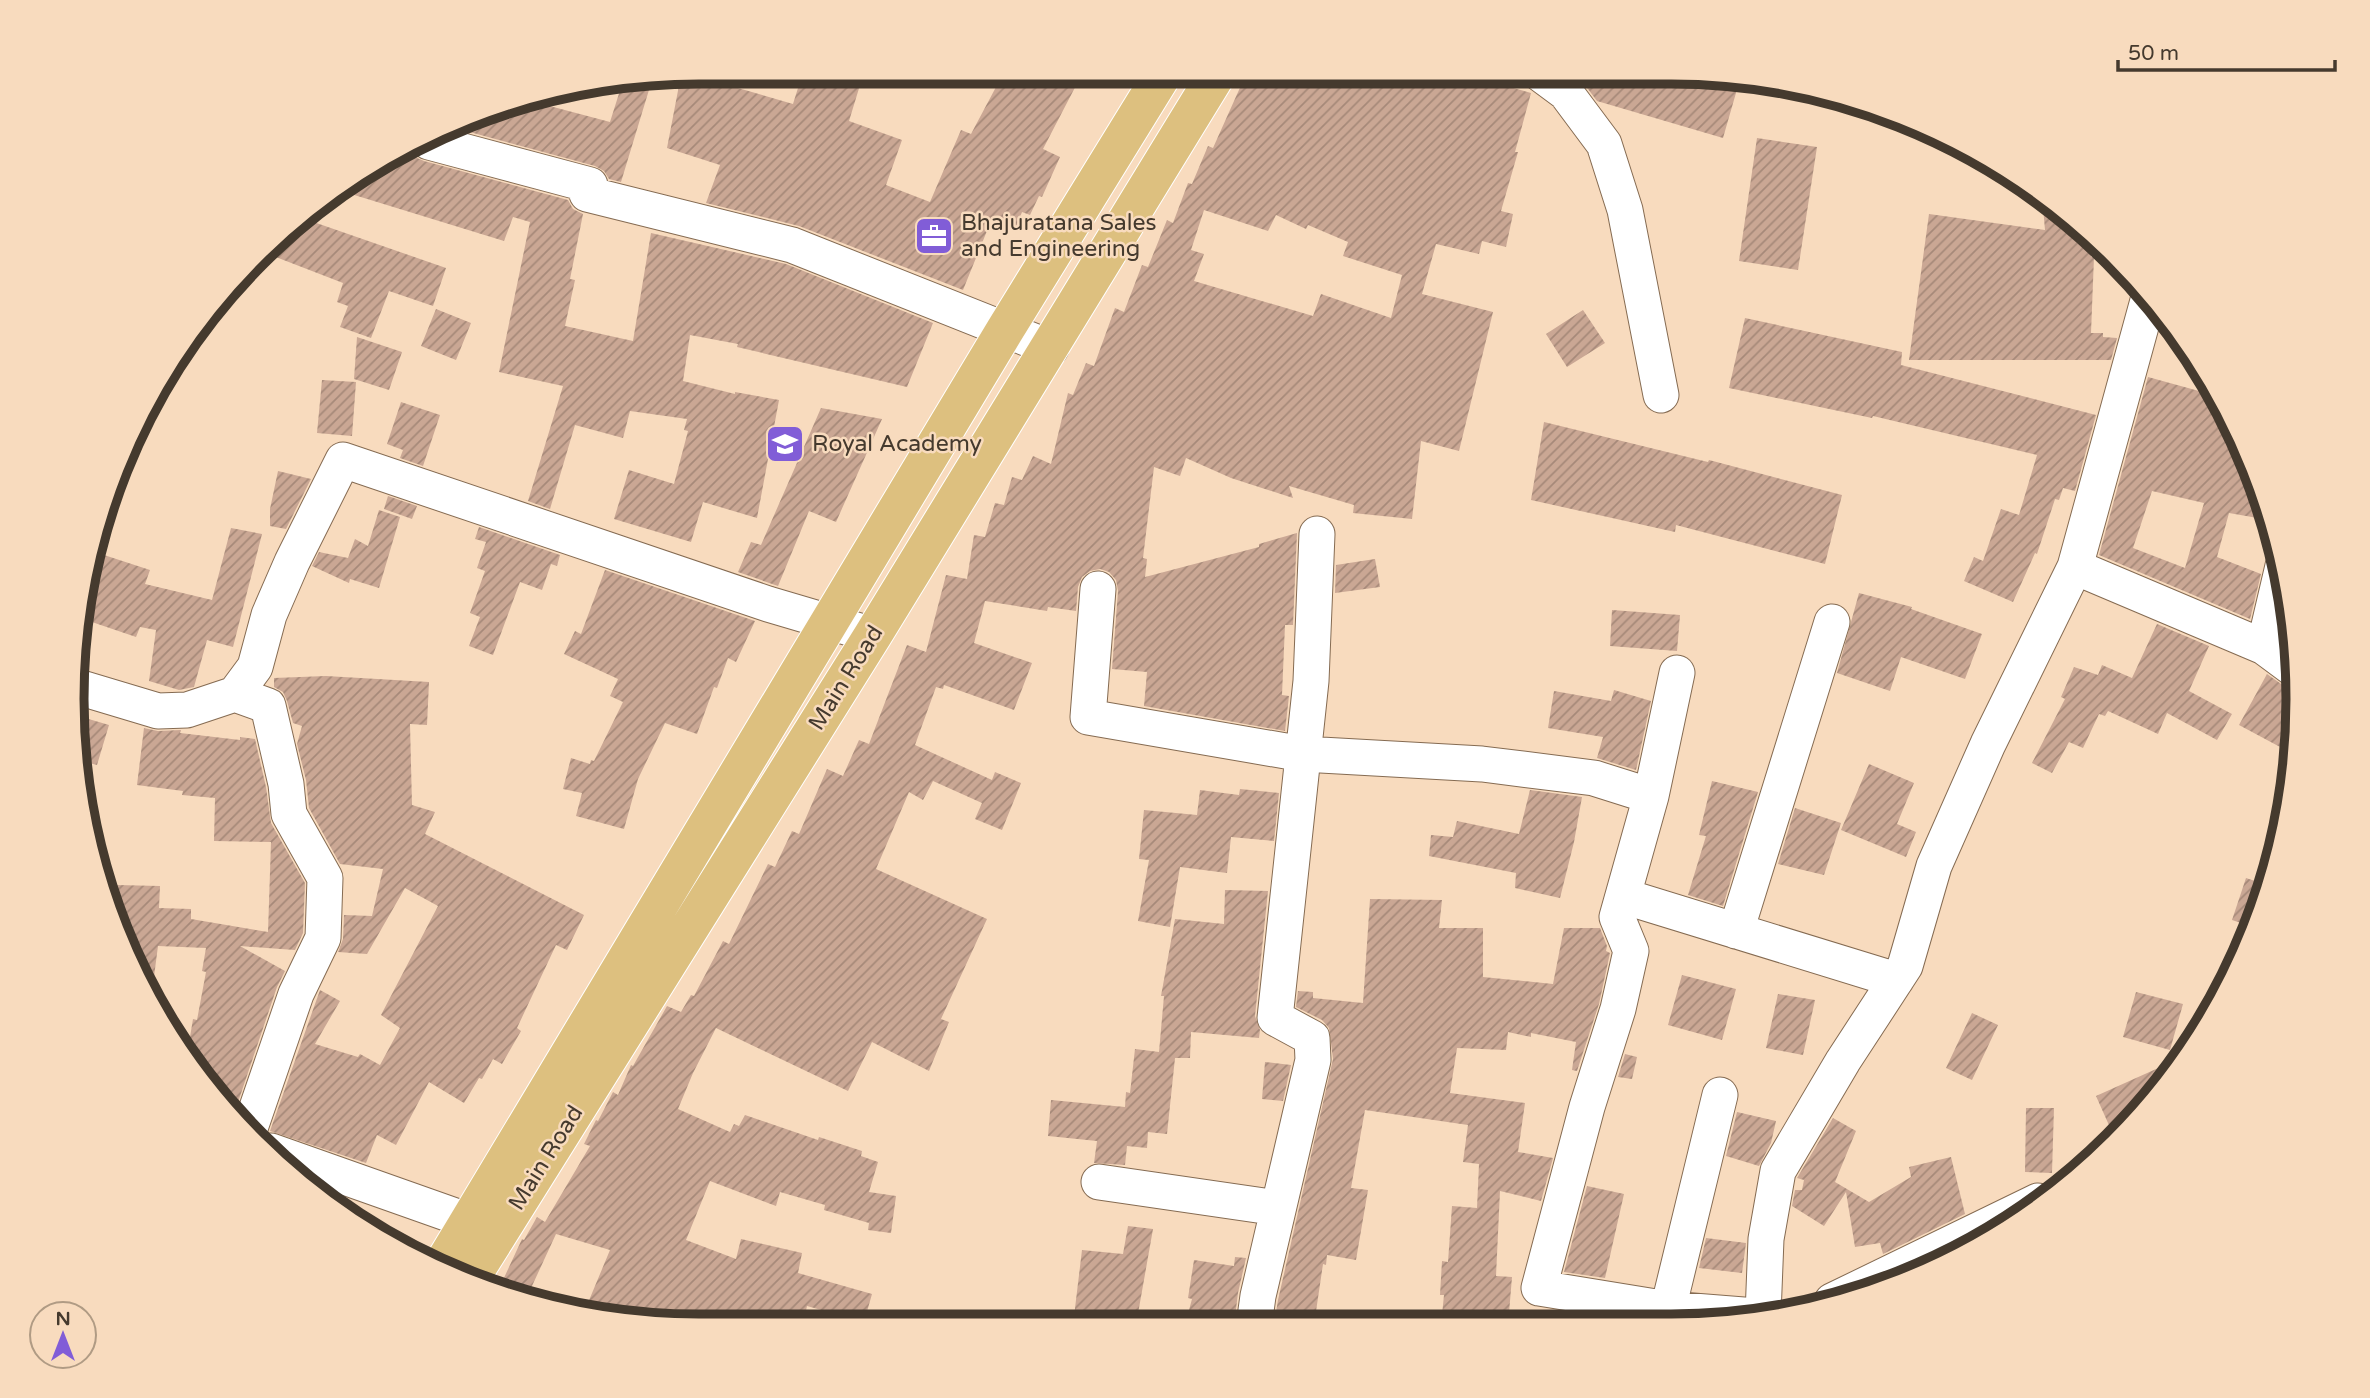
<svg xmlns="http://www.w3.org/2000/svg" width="2370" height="1398" viewBox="0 0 2370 1398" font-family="'Varela Round',sans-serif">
	<defs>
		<pattern id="building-hatch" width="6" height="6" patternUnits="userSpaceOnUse" patternTransform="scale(1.75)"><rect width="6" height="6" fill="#caa794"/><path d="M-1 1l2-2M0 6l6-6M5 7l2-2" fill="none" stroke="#a68979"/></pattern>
	</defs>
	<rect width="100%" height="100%" fill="#f8dbbe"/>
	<path fill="url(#building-hatch)" fill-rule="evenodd" d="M699,72H735L731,86L793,104L803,72H864L849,121L902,140L886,185L930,202L961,130L971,134L1004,72H1083L1043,149L1060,157L1042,197L1039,196L1030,215L1022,212L1015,230L991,221L963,290L799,226L706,203L720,165L667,148L681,75Z
		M1247,72L1483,73L1481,79L1531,93L1515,152H1518L1501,211L1513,214L1506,247L1482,241L1479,254L1436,244L1422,294L1493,312L1459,451L1421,441L1412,519L1353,513L1354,505L1289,486L1293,498L1231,478L1186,458L1180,476L1154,467L1143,558L1147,559L1145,577L1259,547V544L1297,533L1293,625H1285L1282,695L1289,696L1285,731L1144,706L1147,672L1112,669L1118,591L1116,580L1109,572L1100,569L1090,571L1082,577L1078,587L1076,611L1048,607L1047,611L985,601L974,643L1032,663L1014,710L944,685L943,689L936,687L915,745L992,780L995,772L1021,783L1002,830L975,819L982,803L933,781L923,800L909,792L876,869L987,919L941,1019L949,1022L929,1071L872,1042L848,1091L716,1028L693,1073L678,1109L730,1132L734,1124L739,1126L745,1115L818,1140L819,1137L862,1151L861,1156L878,1162L869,1192L896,1196L891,1233L868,1230L869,1223L824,1210L825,1205L780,1192L776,1206L710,1181L686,1240L736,1259L741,1239L802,1253L798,1273L872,1294L864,1322L807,1306L803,1325H658L585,1310L610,1250L556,1234L526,1299L497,1293L522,1239L524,1240L537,1217L545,1222L590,1146L584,1144L596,1120L598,1121L613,1092L618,1095L631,1065L633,1066L667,1006L681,1012L691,995L694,996L723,941L729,944L768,864L775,867L792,831L799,834L827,769L843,776L859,740L869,744L907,645L926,652L946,575L967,579L974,535L985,537L995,503L1004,505L1012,477L1022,480L1033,456L1051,464L1068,393L1073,395L1086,363L1094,366L1115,308L1124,312L1142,265L1148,267L1167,220L1173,223L1188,183L1192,184L1208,146L1213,148ZM1204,210L1268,231L1276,215L1306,229L1308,225L1348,242L1343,256L1402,275L1391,318L1321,294L1313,316L1194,281L1204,254L1191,250Z
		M1580,73H1712L1740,79L1723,138L1597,101L1579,77Z
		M652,80L621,182L609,179L604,171L595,166L455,128L498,105L527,100L610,122L622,84Z
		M1757,138L1817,147L1798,270L1739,261Z
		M412,151L415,157L424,161L568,200L573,209L583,214L570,279L575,280L565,326L633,341L651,233L786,264L933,323L907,387L737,347L738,344L690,335L683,381L735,394V392L779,400L757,518L703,502L691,542L614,519L629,470L674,484L688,431L684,430L687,419L630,411L623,438L575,425L550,509L528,501L563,386L499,372L530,222L513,217L504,241L338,190Z
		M2042,196L2092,237L2091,257H2094L2091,333H2103V337L2117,338L2111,360H1909L1929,214L2045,230Z
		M302,218L446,268L433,306L389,291L371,338L340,327L348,306L337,302L343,283L268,254Z
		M436,309L471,323L456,360L421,346Z
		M1583,310L1605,343L1567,367L1546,334Z
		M1745,318L1902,352L1901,365L2096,415L2075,491L2063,488L2059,500L2055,499L2037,554L2035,553L2013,602L1964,581L1974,557L1983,561L2001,509L2019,515L2037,455L1873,416L1872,418L1729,388Z
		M357,337L402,352L389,390L354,379Z
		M2148,377L2217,396L2250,459L2269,520L2229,513L2217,557L2261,574L2250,619L2099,555ZM2152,491L2204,503L2185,568L2133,548Z
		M322,380L356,382L352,436L317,433Z
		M401,402L440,415L423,466L400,458L403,450L387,444Z
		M821,408L882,419L836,522L809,511L778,586L738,572L751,542L761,545Z
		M1544,422L1708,462L1709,460L1842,495L1825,564L1676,525L1675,532L1531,500Z
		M278,471L311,479L286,529L270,526V509Z
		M388,496L417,506L412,519L384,509Z
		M379,510L400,517L379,588L350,579L349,583L312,566L319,552L348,558L355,539L368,546Z
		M479,527L560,555L557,566L551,564L542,590L520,582L493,655L469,646L480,617L470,613L485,571L477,568L486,542L475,539Z
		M231,528L262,534L233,647L207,640L194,687L179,690L149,681L156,630L140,627L136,637L86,620L88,590L91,592L104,555L150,570L145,584L212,600Z
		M1375,559L1380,587L1335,593L1336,565Z
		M605,570L755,621L736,662L728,658L717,688L714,687L697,734L665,723L638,779L624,829L576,816L582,793L563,789L571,758L590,764L591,760L594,761L623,702L610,696L618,679L564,654L575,631L581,634Z
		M1859,593L1912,607L1911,609L1982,634L1965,679L1901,657L1890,691L1837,673Z
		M1612,610L1680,615L1677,651L1610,646Z
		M2157,624L2209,646L2189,691L2232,714L2217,740L2167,713L2158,734L2108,711L2105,716L2099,714L2083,748L2069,742L2052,773L2032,763L2065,699L2061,697L2074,667L2098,675L2102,665L2132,678Z
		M2267,674L2284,686L2297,689L2293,754L2239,725Z
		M326,676L429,682L427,725L410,724L412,805L435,812L425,834L584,915L567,950L556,945L517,1028L521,1031L502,1064L493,1059L482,1079L479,1078L464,1103L429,1082L396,1145L377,1135L366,1163L270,1131L320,990L340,1001L315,1044L358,1057L360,1054L380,1065L400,1028L381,1015L438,906L405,888L367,954L338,952L343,939L344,915L372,916L383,869L340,864L309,808L306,780L297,744L302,726L293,723L287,701L283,692L274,687V678Z
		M1614,690L1651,701L1636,770L1597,758L1603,737L1548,728L1554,691L1611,701Z
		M75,715L109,725L97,765L78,760L73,740Z
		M144,728L158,731L181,730L180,733L240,740V737L255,739L266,787L271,823L305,883L303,933L295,950L267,948L268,941L267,948L240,946L285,971L277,987L233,1117L227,1112L188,1049L193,1019L197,1020L206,972L202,971L206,948L158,946L152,992L119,939L117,927V885L160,886L159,908L191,909V919L268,932L271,842L214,841L215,798L182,795L183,791L137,785Z
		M1869,764L1914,783L1897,824L1916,832L1906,857L1841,830Z
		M1712,781L1758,792L1723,906L1688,895L1706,836L1699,835Z
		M1240,789L1279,793L1274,841L1231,837L1227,873L1180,867L1170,927L1138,921L1149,860L1139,859L1144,810L1197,815L1200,790L1239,795Z
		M1530,790L1582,797L1574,842L1560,898L1515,888L1516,873L1429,856L1431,835L1453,837L1457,821L1519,834Z
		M1795,808L1841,823L1824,875L1778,864Z
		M2246,878L2267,885L2253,927L2232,920Z
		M1225,890L1268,891L1255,1016L1260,1030L1259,1038L1191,1032L1190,1058H1175L1167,1134L1148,1132L1147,1148L1127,1146L1125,1165L1094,1163L1097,1141L1048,1136L1051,1100L1125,1107L1126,1092L1130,1093L1135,1049L1159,1052L1164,996H1161L1175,919L1224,924Z
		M1370,899L1442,900L1439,928H1483V977L1553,984L1564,928H1600L1607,946L1606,951L1610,953L1599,1004L1577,1071L1572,1070L1576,1042L1531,1033V1037L1508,1032L1506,1050L1457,1048L1450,1093L1525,1103L1518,1152L1553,1158L1541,1201L1500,1191L1496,1276L1512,1277L1508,1325H1441L1444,1295H1440L1442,1261L1448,1262L1452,1206L1477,1208L1479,1164L1463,1162L1468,1125L1365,1110L1351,1188L1368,1190L1356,1260L1327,1255L1326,1265L1323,1264L1314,1325H1274L1278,1300L1333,1059L1329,1028L1322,1020L1296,1007L1298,991L1313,992V998L1363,1003Z
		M1682,975L1736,989L1722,1040L1668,1025Z
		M2136,992L2183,1004L2170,1050L2123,1037Z
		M1778,994L1815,1000L1803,1055L1766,1048Z
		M1972,1013L1998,1025L1972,1080L1946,1068Z
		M1625,1054L1637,1057L1632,1079L1618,1077Z
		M2185,1056L2148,1102L2116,1141L2096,1096Z
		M1265,1062L1291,1065L1283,1101L1262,1099Z
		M2026,1108H2054L2052,1173L2025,1172Z
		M1737,1112L1776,1121L1771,1143L1759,1166L1726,1156Z
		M1833,1118L1856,1131L1835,1182L1869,1202L1911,1177L1909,1167L1951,1157L1965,1214L1883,1254L1880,1243L1855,1247L1846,1192L1824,1226L1792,1206L1795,1190H1802L1804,1180L1797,1178Z
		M1587,1186L1624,1194L1605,1278L1564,1272Z
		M312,1187L352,1201L346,1216Z
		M1128,1226L1153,1229L1136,1325H1073L1082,1250L1123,1254Z
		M1706,1238L1746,1243L1742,1273L1699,1268Z
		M1235,1257L1246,1258L1238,1293L1234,1325H1185L1192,1299L1188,1298L1194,1260L1234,1266Z"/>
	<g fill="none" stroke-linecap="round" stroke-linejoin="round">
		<defs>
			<path id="minor" d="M1539,73L1566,93L1604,144L1625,210L1661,395
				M429,142L590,185L587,194L792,245L1051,348
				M2075,567L2264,647L2295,670
				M1098,589L1088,717L1303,754L1482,764L1594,778L1651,796L1617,917L1631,951L1618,1009L1587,1107L1539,1288L1668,1309L1756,1316
				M2264,647L2283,566
				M78,687L158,711L187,710L235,694L255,667L269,615L292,562L343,460L768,604L873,635
				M235,694L268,706L286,784L289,814L325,878L323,938L296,994L249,1131
				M1651,796L1677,673
				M1623,896L1896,980
				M1736,931L1832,622
				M271,1151L469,1221L494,1234
				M1099,1182L1278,1208
				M1832,1301L2038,1201
				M1668,1309L1720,1095
				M1763,1315L1766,1239L1778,1171L1843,1061L1905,966L1934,866L1988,744L2075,567L2149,297
				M1254,1325L1258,1296L1313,1060L1312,1038L1275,1018L1311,681L1317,534"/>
			<path id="major" d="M442,1266L1005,330L1164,72
				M470,1279L873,635L1218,72"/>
		</defs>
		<use href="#minor" stroke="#856b52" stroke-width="37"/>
		<use href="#major" stroke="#fff" stroke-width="40"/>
		<use href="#minor" stroke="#fff" stroke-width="35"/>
		<use href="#major" stroke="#ddc07f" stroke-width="38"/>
	</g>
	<defs>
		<symbol id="office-square" viewBox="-11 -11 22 22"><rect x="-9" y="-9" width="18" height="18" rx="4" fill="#815dd7" stroke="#f8dbbe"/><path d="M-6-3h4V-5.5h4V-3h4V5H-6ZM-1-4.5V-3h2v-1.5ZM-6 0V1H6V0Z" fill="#fff"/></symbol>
		<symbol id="school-square" viewBox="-11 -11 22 22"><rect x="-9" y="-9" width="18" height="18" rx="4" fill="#815dd7" stroke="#f8dbbe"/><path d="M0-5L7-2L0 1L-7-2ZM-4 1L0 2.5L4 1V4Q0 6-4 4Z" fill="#fff"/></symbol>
	</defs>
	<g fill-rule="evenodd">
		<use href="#office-square" x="912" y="214" width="44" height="44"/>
		<use href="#school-square" x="763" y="422" width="44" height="44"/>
	</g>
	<g text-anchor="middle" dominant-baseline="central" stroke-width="5" stroke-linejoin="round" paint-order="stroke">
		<g font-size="23" fill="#453a2e" stroke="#f8dbbe" text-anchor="start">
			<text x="961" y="223">Bhajuratana Sales<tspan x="961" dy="26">and Engineering</tspan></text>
			<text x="812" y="444">Royal Academy</text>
		</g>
		<g font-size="23" fill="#453a2e" stroke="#f8dbbe">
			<text transform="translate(846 678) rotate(-58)">Main Road</text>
			<text transform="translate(546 1158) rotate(-58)">Main Road</text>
		</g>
	</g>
	<path d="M0 0H2370V1398H0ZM699 84H1671A615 615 0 0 1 2286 699V699A615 615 0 0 1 1671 1314H699A615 615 0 0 1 84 699V699A615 615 0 0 1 699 84Z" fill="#f8dbbe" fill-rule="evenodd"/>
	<path fill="none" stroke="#453a2e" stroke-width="9" d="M699 84H1671A615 615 0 0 1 2286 699V699A615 615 0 0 1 1671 1314H699A615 615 0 0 1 84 699V699A615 615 0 0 1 699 84Z"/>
	<g transform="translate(63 1335)"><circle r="33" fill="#f8dbbe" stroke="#b09b84" stroke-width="2"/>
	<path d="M0-5L12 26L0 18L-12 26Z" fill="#815dd7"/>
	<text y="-10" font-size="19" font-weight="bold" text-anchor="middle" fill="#453a2e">N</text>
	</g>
	<path d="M2118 60v10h217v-10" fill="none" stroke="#453a2e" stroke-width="3.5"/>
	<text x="2128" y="60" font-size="21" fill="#453a2e" stroke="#f8dbbe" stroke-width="5" paint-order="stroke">50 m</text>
</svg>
